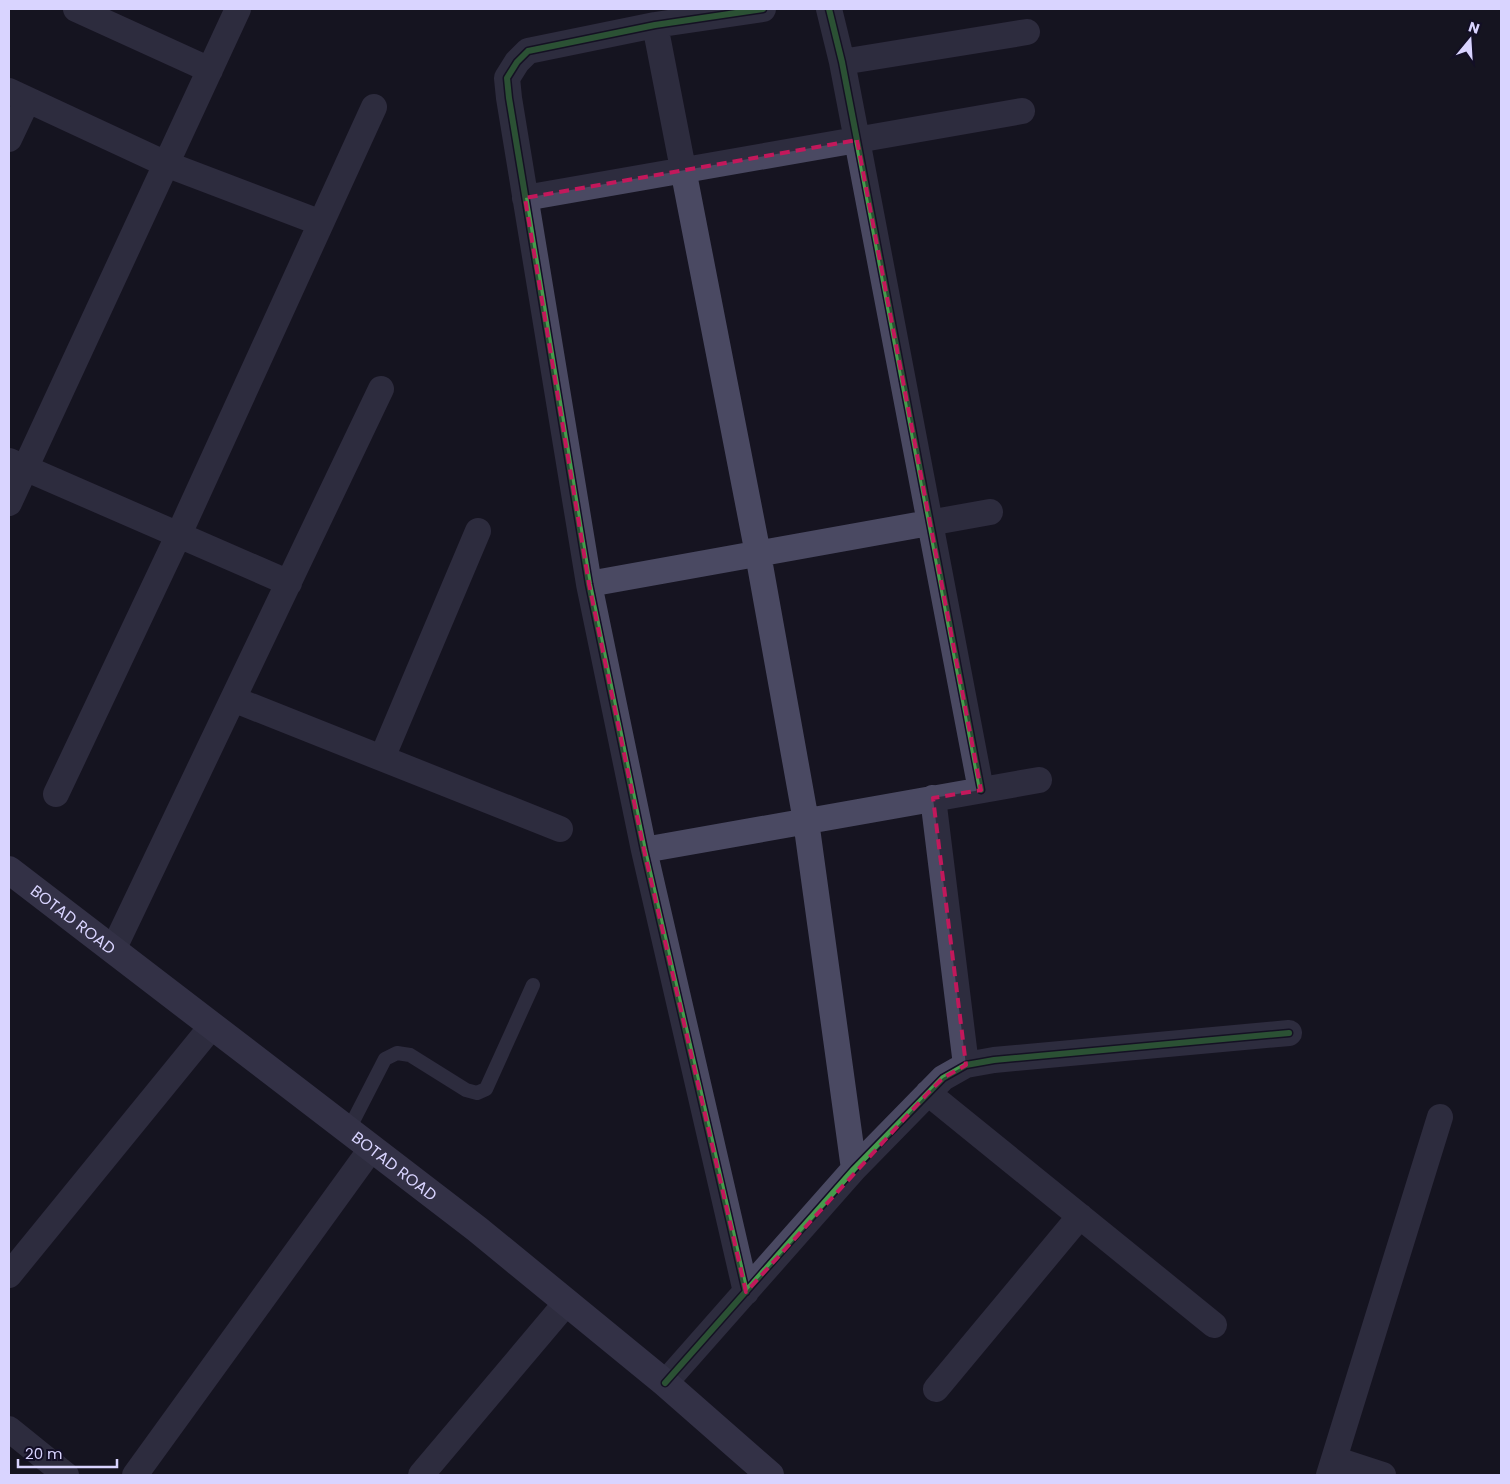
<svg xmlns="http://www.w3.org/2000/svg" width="1510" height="1484" viewBox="0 0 1510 1484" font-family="Poppins,sans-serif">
	<rect width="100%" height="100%" fill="#161421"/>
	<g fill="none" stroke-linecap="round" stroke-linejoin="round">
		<path stroke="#4a4962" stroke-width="14" d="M348,1131L385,1059L397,1053L410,1055L466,1090L477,1093L486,1089L533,985"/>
		<path stroke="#4a4962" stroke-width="26" d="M76,9L210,70
			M829,9L842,62L857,140L981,790
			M655,25L758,554L806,821L854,1169
			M842,62L1027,32
			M9,91L166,164L321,223
			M9,139L27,101
			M525,198L1022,111
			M9,461L289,583
			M9,503L238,9
			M589,584L990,512
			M233,699L560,829
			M382,758L478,531
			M56,794L179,534L374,107
			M933,798L966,1065
			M644,850L1039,780
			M113,950L381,389
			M928,1093L1214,1325
			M9,1275L212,1026
			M746,1292L644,850L589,584L509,98L507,78L517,62L528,51L655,25L763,9
			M665,1383L854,1169L943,1078L966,1065L994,1060L1289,1033
			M936,1389L1080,1216
			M9,1429L66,1475
			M1334,1459L1383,1475
			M135,1475L371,1149
			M421,1475L567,1302
			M1329,1475L1440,1117"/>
		<path stroke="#575674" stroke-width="28" id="s1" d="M9,870L477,1229L665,1383L770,1475"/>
		<defs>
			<path id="cycleway" d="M829,9L842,62L857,140L981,790
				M746,1292L644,850L589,584L509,98L507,78L517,62L528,51L655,25L763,9
				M665,1383L854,1169L943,1078L966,1065L994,1060L1289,1033"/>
		</defs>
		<use href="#cycleway" stroke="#130f26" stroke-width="9"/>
		<use href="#cycleway" stroke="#469c4c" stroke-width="6"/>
	</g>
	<path d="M0 0H1510V1484H0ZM857,140L981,790L933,798L966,1065L943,1078L928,1093L746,1292L644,850L589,584L525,198Z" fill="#161421" fill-opacity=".55" fill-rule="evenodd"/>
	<path fill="none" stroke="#c2185b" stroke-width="4" stroke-dasharray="10 6" stroke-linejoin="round" d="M857,140L981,790L933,798L966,1065L943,1078L928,1093L746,1292L644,850L589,584L525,198Z"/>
	<g text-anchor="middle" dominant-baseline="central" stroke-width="4.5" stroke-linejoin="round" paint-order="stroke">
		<g font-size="16" fill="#d9d4ff" stroke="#130f26">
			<text stroke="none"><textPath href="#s1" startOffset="81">BOTAD ROAD</textPath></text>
			<text stroke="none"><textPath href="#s1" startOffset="486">BOTAD ROAD</textPath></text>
		</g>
	</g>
	<rect width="1510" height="1484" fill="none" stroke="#d9d4ff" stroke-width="20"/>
	<g transform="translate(1470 40) rotate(18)" stroke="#130f26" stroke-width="4" paint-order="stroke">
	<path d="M0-4L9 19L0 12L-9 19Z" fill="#d9d4ff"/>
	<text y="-8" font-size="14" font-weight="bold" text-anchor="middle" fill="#d9d4ff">N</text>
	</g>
	<path d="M18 1459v8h99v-8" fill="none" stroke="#d9d4ff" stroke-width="2.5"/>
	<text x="25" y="1459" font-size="15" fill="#d9d4ff" stroke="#130f26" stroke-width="4" paint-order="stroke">20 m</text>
</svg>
